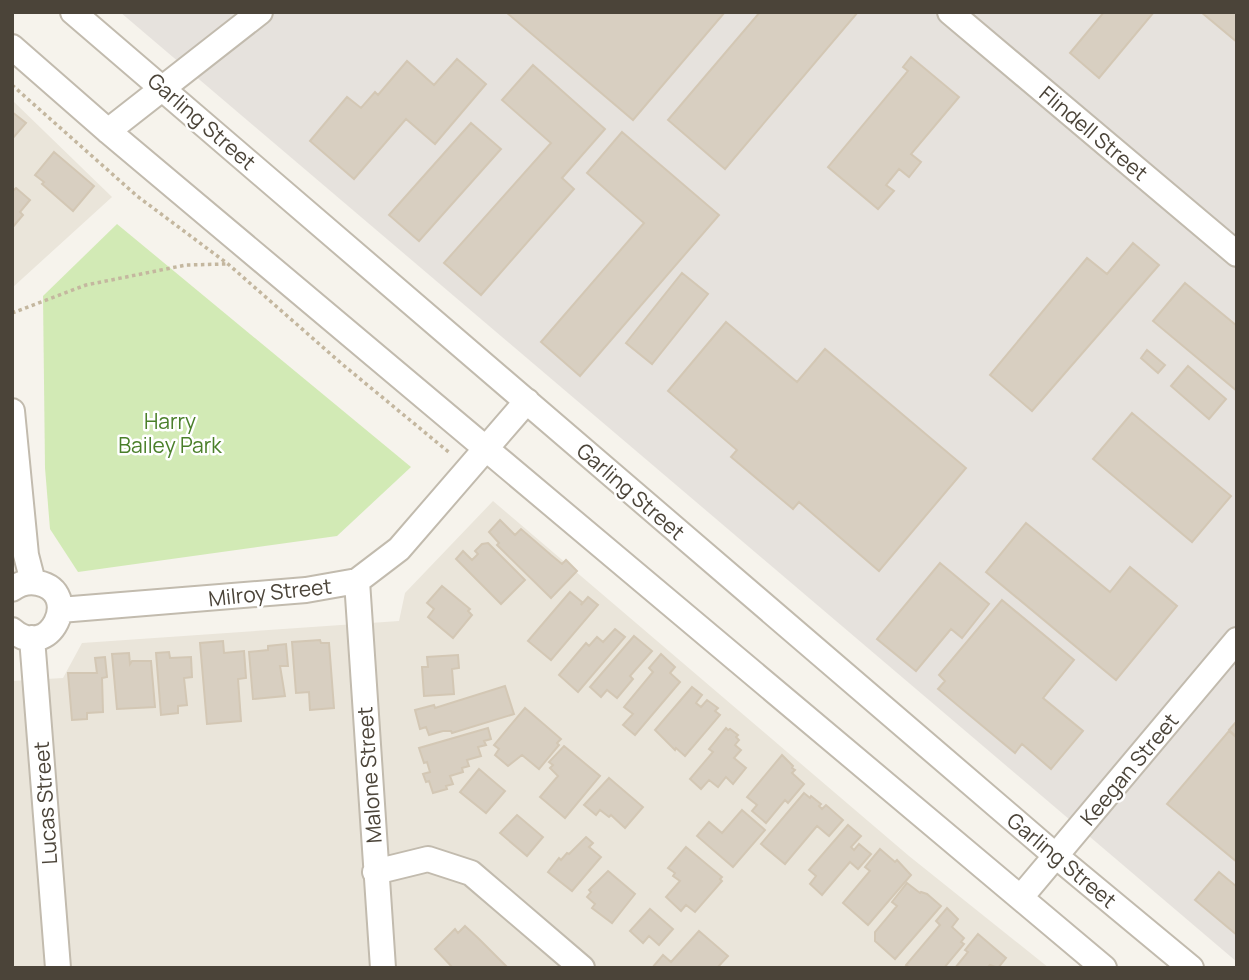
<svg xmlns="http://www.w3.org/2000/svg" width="1249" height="980" viewBox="0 0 1249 980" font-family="Manrope,sans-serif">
	<rect width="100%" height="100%" fill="#f6f3ec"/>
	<path fill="#eae5da" d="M12,100L112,197L12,288Z
		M493,501L909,856L1049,968H12V681L63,678L82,643L399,621L405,593Z"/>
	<path fill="#e6e2dd" d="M120,12H1237V962Z"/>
	<path fill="#d2eab5" d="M117,224L411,467L337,536L78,572L50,529L45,468L43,296Z"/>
	<path fill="#d8cfc1" stroke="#d3c7b4" stroke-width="2" d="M506,12H725L633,120Z
		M760,12H858L725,169L668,120Z
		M1104,12H1154L1099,78L1070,53Z
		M1201,12H1237V42Z
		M911,57L959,97L911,154L921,162L909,177L899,169L886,185L894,191L878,209L828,167L908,71L903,67Z
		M457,59L486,84L435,144L406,119L354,179L310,141L347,97L361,108L375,92L378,95L407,61L434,85Z
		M533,65L605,129L562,178L574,189L481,295L444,263L551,143L502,100Z
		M12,112L26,123L12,139Z
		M471,123L501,149L419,241L389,215Z
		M622,132L719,215L580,376L541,342L644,223L587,173Z
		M54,152L94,186L73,211L42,184L44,182L35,175Z
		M16,188L30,200L20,212L23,215L12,228V189L14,190Z
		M1133,243L1159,265L1032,411L990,375L1087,258L1107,274Z
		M682,273L708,294L652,364L626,343Z
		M1185,283L1237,326V391L1153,321Z
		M726,322L797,382L825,349L966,468L879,571L799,502L793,509L731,457L737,450L668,391Z
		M1147,350L1165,365L1158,373L1141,358Z
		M1188,366L1226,399L1209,419L1171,386Z
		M1132,413L1231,496L1192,542L1093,459Z
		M500,520L515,535L521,529L551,555L562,564L566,560L577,571L551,598L497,545L499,543L489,532Z
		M1026,523L1110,592L1130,567L1177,606L1116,680L986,572Z
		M488,543L525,580L501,604L456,559L463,551L472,560L478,554L475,551L482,544Z
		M940,563L989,604L962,638L951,629L916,671L877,639Z
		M442,586L470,609L468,611L472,615L453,638L428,617L434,609L427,603Z
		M570,592L582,602L581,605L588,597L598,605L551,660L528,641Z
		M1002,600L1074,660L1043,698L1083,731L1051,769L1022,744L1015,753L938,689L945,681L939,675Z
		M615,629L625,637L578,692L559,675L586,643L589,646L597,637L603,642Z
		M634,636L652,651L630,676L633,679L617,698L607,690L601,697L590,687Z
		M320,640L321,643H329L334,708L310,710L309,692L296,693L292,642Z
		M223,641L224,653L244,651L246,678L238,679L241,721L207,724L200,643Z
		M286,644L288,666H280L285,696L253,699L249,652L268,650V646Z
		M169,652L170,658L191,657L192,677L184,678L187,705L178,706V713L161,715L156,653Z
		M129,653L130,664L132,661H151L155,707L117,709L112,654Z
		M661,654L675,667L670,673L680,682L635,735L623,725L633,714L624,707L653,672L649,668Z
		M458,655L459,668L452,669L454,694L424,696L422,667H428L427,657Z
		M105,657L107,677L102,678L103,712L87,713V719L72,720L68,673H97L95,658Z
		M505,686L514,714L452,733L451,731H443L429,735L426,727L420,729L415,710L434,705L435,708Z
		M692,687L702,695L696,703L701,707L707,700L718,708L715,711L720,715L685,756L676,748L675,750L655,730Z
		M525,708L561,739L557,743L559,745L539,769L522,755L508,766L495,755L499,749L494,745Z
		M1237,721V737L1229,730Z
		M488,728L491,739L484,741L486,745L478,747L481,756L467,760L469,766L462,768L463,772L450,776L453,784L446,786L447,789L433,793L429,781L426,782L423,774L430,772L427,762L424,763L419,748Z
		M726,728L728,730L730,729L738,735L736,737L739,740L735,745L741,750L734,758L746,768L733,784L726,777L718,787L709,780L701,789L690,779L713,752L709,749Z
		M1229,731L1237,738V862L1167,804Z
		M564,746L600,776L565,818L540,797L558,776L550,768L553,765L549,762Z
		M782,755L793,766L792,768L795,770L792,773L804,784L788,803L785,800L766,823L752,811L757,805L747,797Z
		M479,769L505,791L486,813L460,792Z
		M609,778L643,807L625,828L611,815L609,817L600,810L596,815L584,805Z
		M804,793L810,798L811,796L821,804L819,806L822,809L826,805L843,820L829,836L817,826L785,864L761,844Z
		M742,810L765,830L733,867L697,836L709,822L722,833Z
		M517,815L543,837L527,856L500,833Z
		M848,825L861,836L851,847L854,850L859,844L871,854L858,869L850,862L822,895L810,884L816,876L809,870Z
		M586,837L593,843L589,847L601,857L572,891L548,872L559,858L561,860L567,853L569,854Z
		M686,847L722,877L720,879L722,881L695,912L686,905L681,911L666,897L680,881L673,876L675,873L668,868Z
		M880,849L895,862L897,860L911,875L868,925L843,903L870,871L865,867Z
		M608,871L635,894L612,923L592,908L595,904L587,897L591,892L589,890Z
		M1219,872L1237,887V935L1195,900Z
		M907,883L920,893L921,892L927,894L941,906L895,959L875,941V932L897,906L892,902Z
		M947,908L958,919L952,927L964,938L961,942L964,944L944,968H910L906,965L940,925L936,921Z
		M650,909L673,929L659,945L649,936L643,943L630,931Z
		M465,926L479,939L508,968H453L435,949L455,929L458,933Z
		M699,931L728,956L717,968H652L663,955L671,962Z
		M978,934L1006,958L998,968L990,965L987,968H955L968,952L965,950Z"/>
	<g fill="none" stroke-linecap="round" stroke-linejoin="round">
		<defs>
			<path id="minor" d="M73,12L1056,856L1191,968
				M950,12L1237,254
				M12,47L108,131L1104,968
				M108,131L260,12
				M12,411L26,555L33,582
				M357,581L383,968
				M12,589C20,583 28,581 38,583C83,592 50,663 12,630
				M60,610L306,590L357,581L399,549L527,401
				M32,638L58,968
				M375,872L428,859L471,873L582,968
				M1021,897L1237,640"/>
		</defs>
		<use href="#minor" stroke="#c2bbae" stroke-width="28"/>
		<path stroke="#c4b79f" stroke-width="3.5" stroke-dasharray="3.5 3.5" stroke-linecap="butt" d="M12,85L137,196L228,264L342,364L451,454
			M12,313L86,285L186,265L226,264"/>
		<use href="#minor" stroke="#fff" stroke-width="24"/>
	</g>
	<g text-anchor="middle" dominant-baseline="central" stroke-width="5" stroke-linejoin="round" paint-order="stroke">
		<g font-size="21" fill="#4b4439" stroke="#fff">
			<text transform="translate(202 121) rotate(41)">Garling Street</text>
			<text transform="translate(1094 133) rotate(40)">Flindell Street</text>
			<text transform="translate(631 491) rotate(41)">Garling Street</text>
			<text transform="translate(270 592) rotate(-6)">Milroy Street</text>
			<text transform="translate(1129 769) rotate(-50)">Keegan Street</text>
			<text transform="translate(369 775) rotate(-94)">Malone Street</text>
			<text transform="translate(45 803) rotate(-94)">Lucas Street</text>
			<text transform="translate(1062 860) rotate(40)">Garling Street</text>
		</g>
		<g font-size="21" fill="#4a7f2a" stroke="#fff">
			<text x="170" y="421">Harry<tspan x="170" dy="24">Bailey Park</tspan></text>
		</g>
	</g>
	<rect width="1249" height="980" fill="none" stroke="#4b4439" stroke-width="28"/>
</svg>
